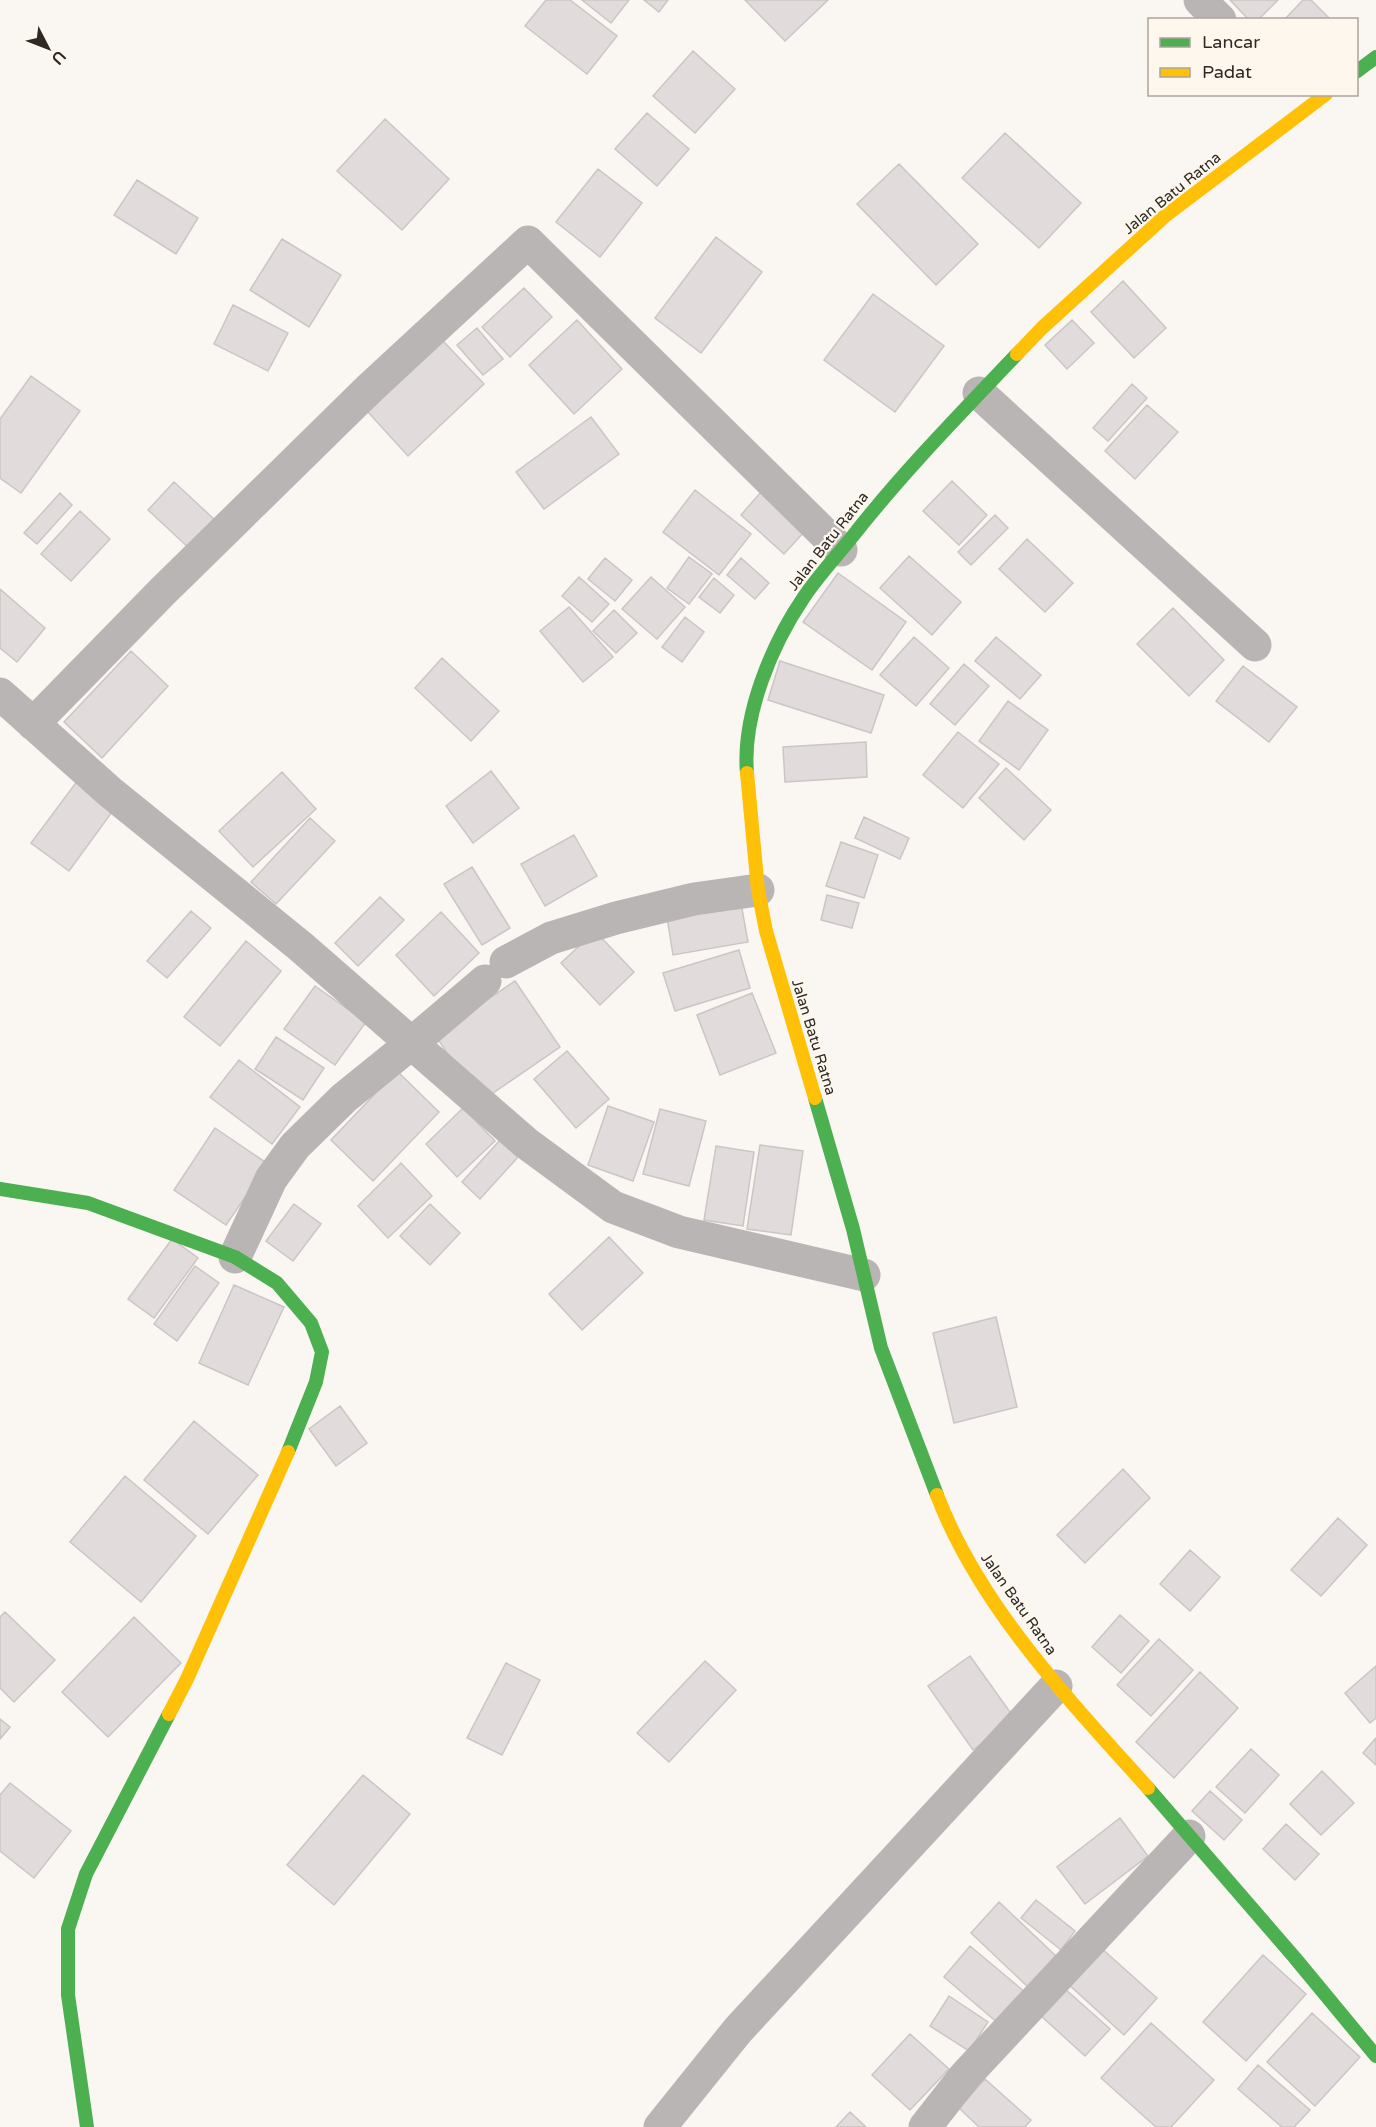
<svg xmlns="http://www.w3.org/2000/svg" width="1376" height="2127" viewBox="0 0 1376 2127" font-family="'Varela Round',sans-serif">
	<rect width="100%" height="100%" fill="#faf6f2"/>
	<path fill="#e1dcdb" stroke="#cbc6c5" stroke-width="1.5" d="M546,0H570L617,36L587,74L525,26Z
		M582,0H629L611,23Z
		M644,0H668L659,12Z
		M745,0H828L785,41Z
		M1230,0H1278L1258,20H1249Z
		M1303,0H1311L1331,20H1284Z
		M693,51L735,89L695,133L653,96Z
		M647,113L689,149L657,186L615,149Z
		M385,119L449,179L402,230L337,171Z
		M1005,133L1081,203L1039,248L962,178Z
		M899,164L978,244L936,285L857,204Z
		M598,169L642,203L600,257L556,222Z
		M137,180L198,218L176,254L114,215Z
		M716,237L762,272L701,353L655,318Z
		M282,239L341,275L309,327L250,290Z
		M1123,281L1166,328L1134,358L1091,312Z
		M524,288L552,317L510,357L482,327Z
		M873,294L944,346L895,412L824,360Z
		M233,305L288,333L268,371L214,344Z
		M577,320L622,369L574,414L529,365Z
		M1072,320L1094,343L1067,369L1045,345Z
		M477,328L503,359L483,375L457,345Z
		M443,341L484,384L408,456L368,412Z
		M31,376L80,411L21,493L0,478V419Z
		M1132,384L1147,398L1108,441L1093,428Z
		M1147,405L1178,432L1135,479L1105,451Z
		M591,417L619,454L544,509L516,472Z
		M952,481L987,515L959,545L923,511Z
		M174,482L216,521L190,549L148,510Z
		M695,490L751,534L719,575L663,532Z
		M761,492L805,531L784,554L741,515Z
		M60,493L72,505L37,544L24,533Z
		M80,511L110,539L71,581L41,554Z
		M995,515L1008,528L971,565L958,552Z
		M1027,539L1073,583L1045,612L999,569Z
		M909,556L961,602L932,635L880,588Z
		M689,557L712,574L689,604L667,588Z
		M605,558L632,580L615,601L588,579Z
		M741,558L769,583L755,599L727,575Z
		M838,573L906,622L872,670L803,622Z
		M579,577L609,604L592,622L562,596Z
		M651,577L685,607L657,639L622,609Z
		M714,578L734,595L720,613L699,597Z
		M0,589L45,628L17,662L0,648Z
		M569,607L613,657L583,682L540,631Z
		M1173,608L1224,660L1189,696L1137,644Z
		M614,610L637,633L616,653L593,631Z
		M685,617L704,632L682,662L662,647Z
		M914,637L949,668L916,706L880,675Z
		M996,637L1041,675L1020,699L975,661Z
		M131,651L168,686L102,758L64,722Z
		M442,658L499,711L471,741L415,688Z
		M780,661L884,695L871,733L768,700Z
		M964,664L989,686L955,725L930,704Z
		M1243,666L1297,707L1269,742L1216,701Z
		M1008,701L1048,730L1019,770L979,741Z
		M958,732L999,764L963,808L923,775Z
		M866,742L867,777L785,782L783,747Z
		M1006,768L1051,810L1024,840L979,798Z
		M491,771L519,808L473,843L446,806Z
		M282,772L316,809L253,867L219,831Z
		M78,780L115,808L69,871L31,843Z
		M864,817L909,838L900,859L855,838Z
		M310,818L335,841L276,904L251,882Z
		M574,835L597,876L545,906L521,864Z
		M841,842L878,855L864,898L826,886Z
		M472,867L510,928L482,945L444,884Z
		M827,895L859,903L852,928L821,920Z
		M380,897L404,920L358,966L335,943Z
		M740,898L748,942L673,955L666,911Z
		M191,911L211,928L167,978L147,961Z
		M441,912L479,953L434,996L396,955Z
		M595,931L634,972L600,1005L561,963Z
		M246,941L281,971L220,1046L184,1017Z
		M739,950L750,988L675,1011L663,973Z
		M515,981L560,1047L480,1102L435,1035Z
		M315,986L366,1022L335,1065L284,1029Z
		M752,993L776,1053L720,1075L697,1015Z
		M276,1037L324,1068L303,1100L255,1069Z
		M567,1051L609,1099L576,1128L534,1079Z
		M239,1060L300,1107L272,1144L210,1097Z
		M397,1071L439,1112L373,1181L331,1140Z
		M608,1106L654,1122L633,1181L588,1165Z
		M463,1108L495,1141L457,1177L426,1144Z
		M660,1109L706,1121L689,1186L643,1174Z
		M215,1128L268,1164L226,1225L174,1190Z
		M500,1140L518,1157L480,1199L462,1182Z
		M760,1145L803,1151L791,1235L747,1229Z
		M716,1146L754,1152L743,1226L704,1220Z
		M401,1163L432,1196L388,1238L358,1206Z
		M294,1204L321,1224L293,1261L266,1241Z
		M430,1204L460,1233L430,1265L400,1236Z
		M609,1237L643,1273L582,1330L549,1294Z
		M172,1239L198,1258L154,1318L128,1299Z
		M195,1266L219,1283L177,1341L154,1324Z
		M234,1285L284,1307L248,1385L199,1363Z
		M996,1317L1017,1407L954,1423L933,1333Z
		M340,1406L367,1443L336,1466L309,1429Z
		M194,1421L258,1475L208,1534L144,1480Z
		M1123,1469L1150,1498L1085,1563L1057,1535Z
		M125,1476L196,1536L141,1602L70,1542Z
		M1338,1518L1367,1545L1321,1596L1291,1570Z
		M1190,1550L1220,1577L1190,1611L1160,1584Z
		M5,1612L55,1660L14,1702L0,1688V1617Z
		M1120,1615L1149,1641L1121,1673L1092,1647Z
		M134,1617L181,1663L108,1737L62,1692Z
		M1159,1639L1193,1670L1151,1716L1117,1685Z
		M970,1656L1015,1719L973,1750L928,1686Z
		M705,1661L736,1690L669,1762L637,1733Z
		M506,1663L540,1680L502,1755L467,1738Z
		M1376,1666V1718L1370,1723L1345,1693Z
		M1200,1672L1238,1708L1174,1778L1136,1742Z
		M0,1719L10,1727L0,1739Z
		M1376,1738V1765L1363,1753Z
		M1251,1749L1279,1775L1245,1813L1216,1787Z
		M1322,1771L1354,1803L1321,1835L1290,1804Z
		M363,1775L410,1814L334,1905L287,1865Z
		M10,1783L71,1831L34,1878L0,1851V1795Z
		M1210,1791L1242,1820L1224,1840L1192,1811Z
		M1120,1818L1148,1856L1085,1904L1057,1867Z
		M1286,1824L1319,1854L1295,1880L1263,1849Z
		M1036,1900L1075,1931L1061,1950L1021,1918Z
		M999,1902L1056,1956L1028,1987L971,1933Z
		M970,1946L1026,1993L999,2024L944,1977Z
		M1100,1947L1157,1998L1124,2035L1067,1983Z
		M1263,1955L1306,1994L1246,2061L1203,2022Z
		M1064,1988L1110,2029L1085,2056L1040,2015Z
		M949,1996L988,2022L969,2051L930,2026Z
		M1312,2013L1360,2057L1315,2106L1267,2062Z
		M1151,2023L1214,2080L1171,2127H1156L1101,2078Z
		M910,2034L949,2069L910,2110L872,2075Z
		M1258,2065L1310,2110L1294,2127H1282L1238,2089Z
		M985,2079L1031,2120L1025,2127H979L959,2108Z
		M850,2112L866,2127H836Z"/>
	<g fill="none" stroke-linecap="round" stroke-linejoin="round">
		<path stroke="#bab5b5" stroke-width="33" d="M1200,0L1220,20
			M979,393L1255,645
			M0,694L110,792L300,946L526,1143L613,1207L679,1232L864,1275
			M33,724L162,592L371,387L528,242L841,550
			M506,962L551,938L616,918L694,899L758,890
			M235,1257L271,1179L295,1146L344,1098L412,1043L485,981
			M660,2127L738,2030L1056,1686
			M925,2127L965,2076L1189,1836"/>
		<path stroke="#4caf50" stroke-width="14" d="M1356,72L1376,57
			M747,773C742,715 772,644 804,597C818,576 836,557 852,537C903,472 960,414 1017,354
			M815,1098L853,1229L881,1348L937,1495
			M0,1189L88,1203L235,1257L277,1283L311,1323L322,1352L316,1382L288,1452
			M1148,1788L1295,1958L1376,2056
			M87,2127L68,1995V1929L86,1874L169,1714"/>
		<path stroke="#ffc107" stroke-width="14" d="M1017,354L1042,328L1165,216L1326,94
			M747,773L758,890L766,931L815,1098
			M937,1495C979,1606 1070,1701 1148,1788
			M169,1714L187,1679L288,1452"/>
	</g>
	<g text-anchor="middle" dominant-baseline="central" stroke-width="4.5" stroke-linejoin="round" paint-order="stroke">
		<g font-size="15" fill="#2d2924" stroke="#fef7ee">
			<text transform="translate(1172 193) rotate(-39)">Jalan Batu Ratna</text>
			<text transform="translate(828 541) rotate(-52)">Jalan Batu Ratna</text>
			<text transform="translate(814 1037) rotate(73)">Jalan Batu Ratna</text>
			<text transform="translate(1019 1604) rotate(55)">Jalan Batu Ratna</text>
		</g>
	</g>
	<rect x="1148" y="18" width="210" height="78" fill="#fef7ee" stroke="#aaa59d" stroke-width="1.5"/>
	<rect x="1160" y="38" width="30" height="9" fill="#4caf50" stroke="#aaa59d" stroke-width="1.5"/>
	<text x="1202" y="48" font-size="18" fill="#2d2924">Lancar</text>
	<rect x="1160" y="68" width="30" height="9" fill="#ffc107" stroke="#aaa59d" stroke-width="1.5"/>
	<text x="1202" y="78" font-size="18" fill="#2d2924">Padat</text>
	<g transform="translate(48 48) rotate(132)" stroke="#fef7ee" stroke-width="4.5" paint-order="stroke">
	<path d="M0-4.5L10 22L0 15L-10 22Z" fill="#2d2924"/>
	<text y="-9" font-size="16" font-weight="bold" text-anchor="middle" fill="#2d2924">U</text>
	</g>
</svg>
